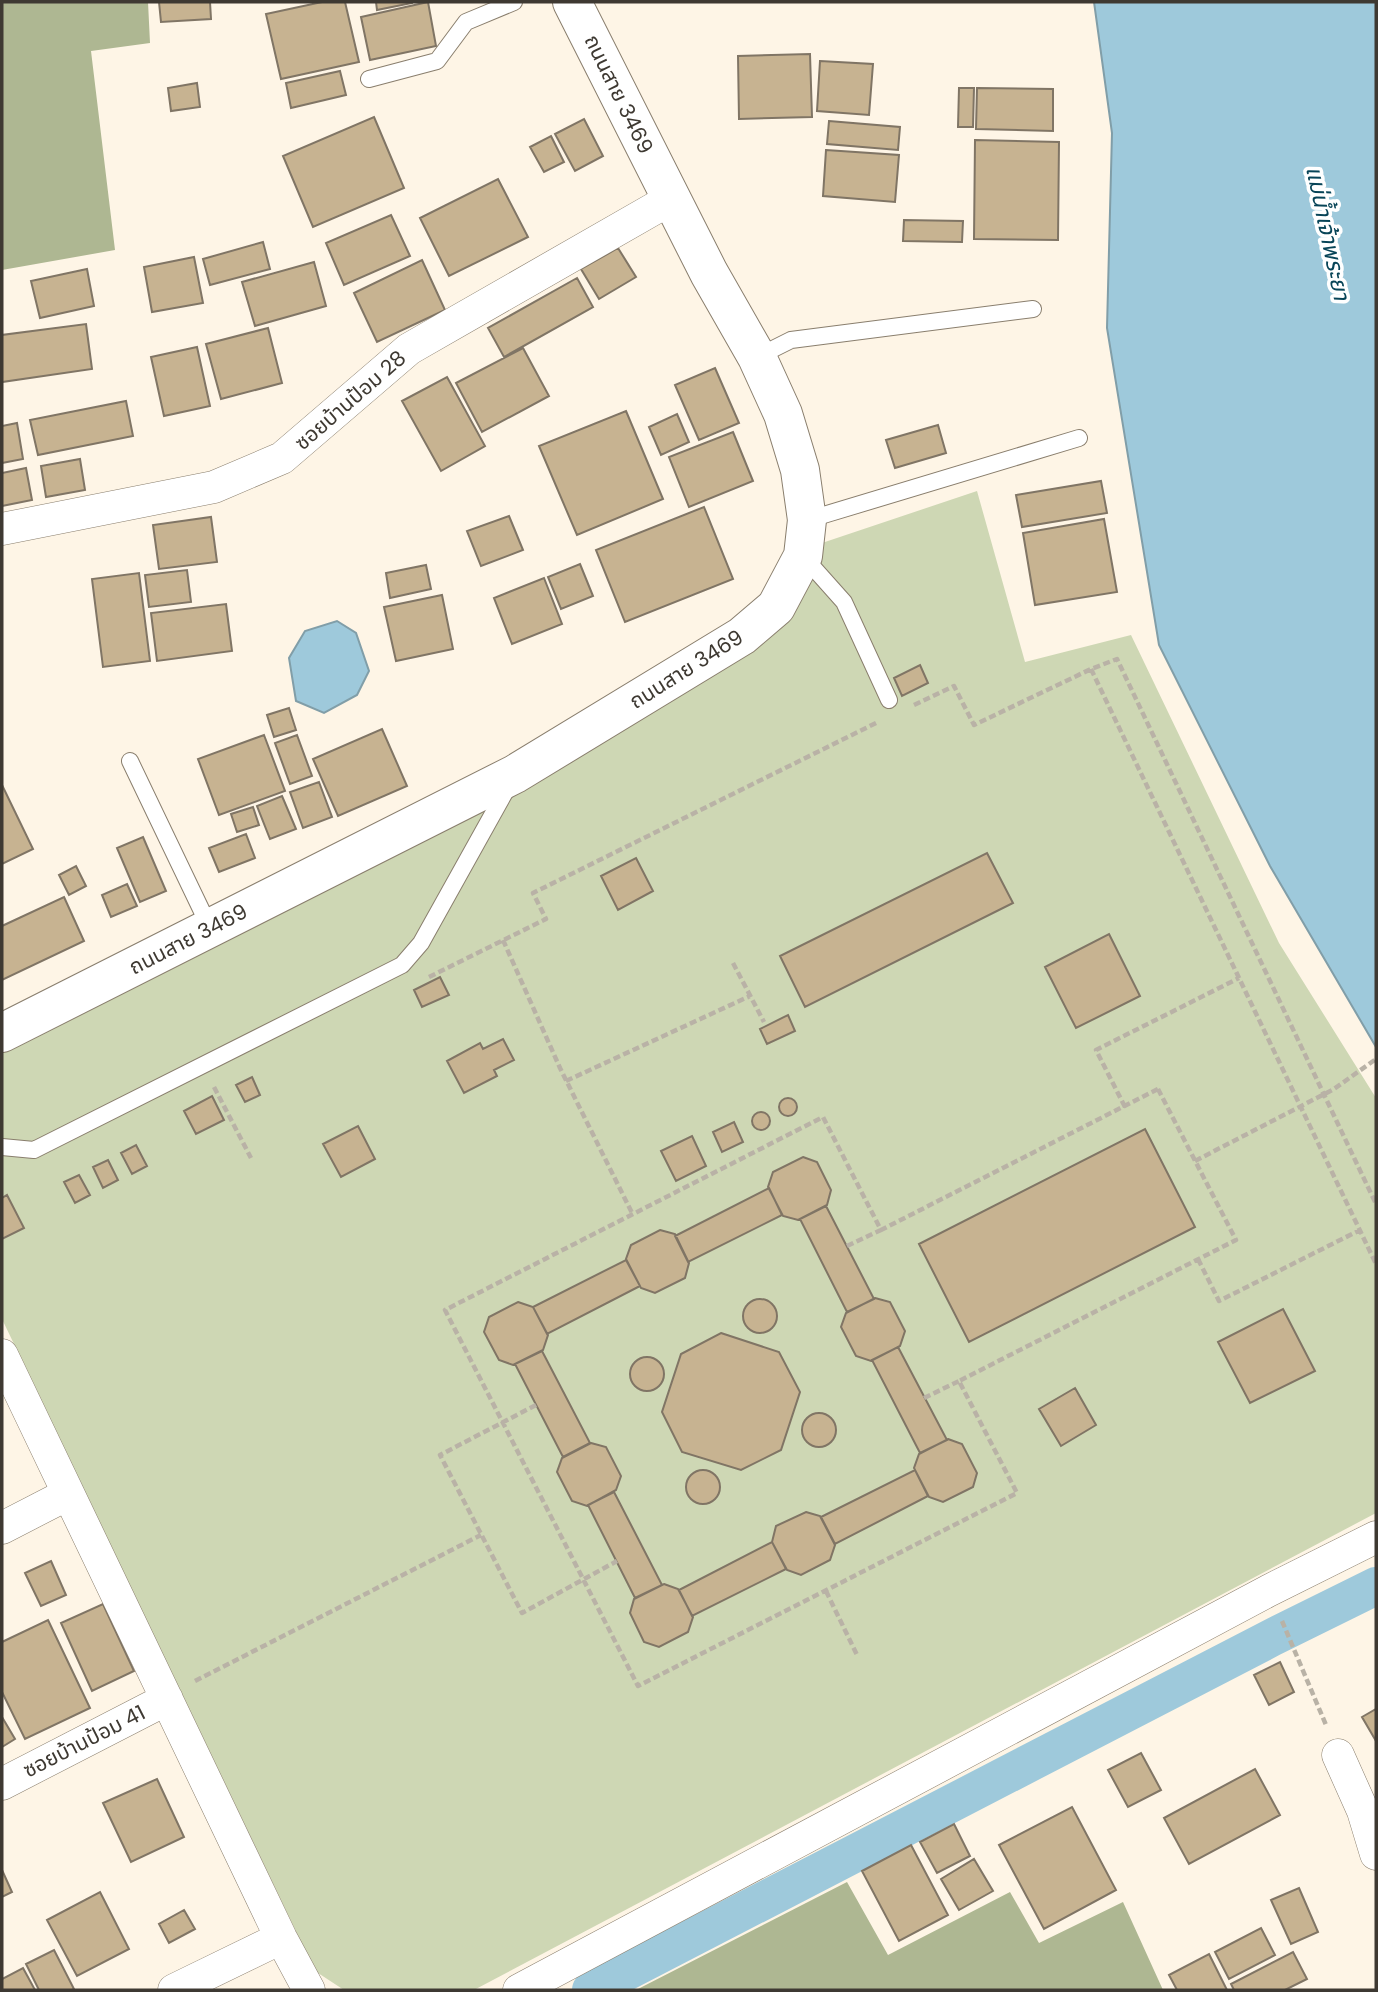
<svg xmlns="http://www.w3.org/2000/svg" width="1378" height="1992" viewBox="0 0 1378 1992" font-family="Poppins,'Noto Sans Thai',sans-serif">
	<rect width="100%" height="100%" fill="#fef5e6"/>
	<path fill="#ced7b4" d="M977,491L1025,662L1131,635L1279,943L1376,1098V1513L474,1990H344L315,1971L2,1319V1046L731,657L816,545Z"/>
	<path fill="#aeb792" d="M2,2H148L150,43L91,51L115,250L2,270Z
		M847,1882L888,1955L1010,1892L1039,1943L1123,1902L1163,1990H636Z"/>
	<path fill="#9ec9db" stroke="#819ea8" stroke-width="2" d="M1094,2H1376V1047L1270,866L1159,645L1107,328L1112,133Z
		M337,621L356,633L369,671L357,695L324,713L296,701L289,658L305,631Z"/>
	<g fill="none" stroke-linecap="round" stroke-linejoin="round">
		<path stroke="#9ec9db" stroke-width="38" d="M591,1990L1271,1638L1376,1586"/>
	</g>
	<path fill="#c7b391" stroke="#807565" stroke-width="2" d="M159,2H210L211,19L161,22Z
		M322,2H345L359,62L281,79L266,14Z
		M376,2H412V3L377,10Z
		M428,2L436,46L370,60L361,17Z
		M810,54L812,117L739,119L738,56Z
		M820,61L873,64L869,115L817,111Z
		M340,71L346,95L291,108L286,83Z
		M197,83L200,107L171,111L168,88Z
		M959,88H974L973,127H958Z
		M977,88L1053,89V131L976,129Z
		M374,117L404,188L313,227L283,156Z
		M584,119L603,156L575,171L555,134Z
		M829,121L900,127L898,150L827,144Z
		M551,136L564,162L544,172L530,147Z
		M975,140L1059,142L1058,240L974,239Z
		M826,150L899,155L895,202L823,196Z
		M498,179L528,237L449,276L420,218Z
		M391,215L410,256L344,285L326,243Z
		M904,220L963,221L962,242L903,241Z
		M263,242L270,269L210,285L203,259Z
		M618,248L636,277L599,299L581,269Z
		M194,257L203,303L152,312L144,267Z
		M422,260L445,310L377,342L354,293Z
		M314,262L326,306L255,326L242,282Z
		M87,269L94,306L40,318L31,281Z
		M577,278L593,307L504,357L488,328Z
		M86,324L92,369L2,382V335Z
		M268,328L282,383L221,399L206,344Z
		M197,347L210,406L164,416L151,357Z
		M523,348L549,396L482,432L456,383Z
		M715,368L739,423L699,440L675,385Z
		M447,377L485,446L441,471L402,401Z
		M126,401L133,436L38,455L30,420Z
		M626,411L663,499L577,535L539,446Z
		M677,414L689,442L661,455L649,427Z
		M17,423L23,459L2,463V426Z
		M938,425L946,453L895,468L886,440Z
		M733,432L753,481L689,507L669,457Z
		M80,459L85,490L46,497L41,466Z
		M26,468L32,500L2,506V473Z
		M1101,481L1107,513L1022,527L1016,495Z
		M704,507L733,579L625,622L596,550Z
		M509,516L523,550L481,566L467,531Z
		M211,517L217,562L159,569L153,525Z
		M1104,519L1117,592L1035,605L1023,533Z
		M580,564L593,596L561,609L548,577Z
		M426,565L431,589L390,598L386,573Z
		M187,570L191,602L149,607L145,575Z
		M139,573L150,661L103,667L92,579Z
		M544,578L562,624L512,644L494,598Z
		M442,595L453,649L396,661L384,607Z
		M226,604L232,651L157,661L151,613Z
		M920,665L928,683L902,696L894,678Z
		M289,708L296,730L274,737L267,715Z
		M382,729L407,786L338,816L313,759Z
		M264,735L285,791L219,815L198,759Z
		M297,735L312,776L290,784L275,743Z
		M319,782L332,817L303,828L290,792Z
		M2,785L33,849L2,864Z
		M282,796L296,829L270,839L257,806Z
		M253,807L259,825L237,832L231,814Z
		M246,834L255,858L219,872L209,848Z
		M143,837L166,891L140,902L117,848Z
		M987,853L1013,903L805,1007L780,956Z
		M636,858L653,891L618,910L601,876Z
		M76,866L86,886L69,895L59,875Z
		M127,884L137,906L111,917L102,895Z
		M64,897L84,941L2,980V926Z
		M1109,934L1140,996L1076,1028L1045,967Z
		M440,977L449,995L422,1007L414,990Z
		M788,1015L795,1031L767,1044L760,1029Z
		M503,1039L514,1060L494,1070L497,1076L464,1093L447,1061L480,1043L483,1049Z
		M252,1077L260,1095L245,1102L236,1085Z
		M212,1096L224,1120L196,1134L184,1111Z
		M779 1107a9 9 0 1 1 18 0a9 9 0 1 1-18 0Z
		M752 1121a9 9 0 1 1 18 0a9 9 0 1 1-18 0Z
		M734,1122L743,1142L722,1152L713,1132Z
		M358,1126L375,1159L341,1177L323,1144Z
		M1145,1129L1195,1227L969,1342L919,1244Z
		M692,1136L706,1166L676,1181L661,1151Z
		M136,1145L147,1166L132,1174L121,1153Z
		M803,1157L817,1162L831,1190L827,1205L798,1220L783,1216L768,1187L773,1172Z
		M108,1160L118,1180L103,1188L93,1167Z
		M79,1175L90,1195L75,1203L64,1182Z
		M769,1188L782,1215L688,1262L675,1236Z
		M7,1195L24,1228L2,1239V1198Z
		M826,1206L874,1299L847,1312L800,1219Z
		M660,1230L675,1234L689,1263L685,1278L655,1293L641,1288L626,1259L631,1245Z
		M626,1260L640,1286L547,1334L533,1307Z
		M875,1298L890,1302L905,1331L900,1346L871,1361L856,1356L841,1327L846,1313Z
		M743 1316a17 17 0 1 1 34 0a17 17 0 1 1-34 0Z
		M518,1302L533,1307L548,1335L543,1350L513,1365L499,1360L484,1332L489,1317Z
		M1283,1309L1315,1371L1250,1403L1218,1342Z
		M721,1333L779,1352L800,1392L781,1450L741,1470L682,1452L662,1412L681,1354Z
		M898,1347L947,1440L920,1453L872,1360Z
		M542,1351L590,1443L563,1457L515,1364Z
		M630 1374a17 17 0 1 1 34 0a17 17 0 1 1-34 0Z
		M1075,1388L1096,1425L1061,1446L1039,1409Z
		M802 1430a17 17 0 1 1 34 0a17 17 0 1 1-34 0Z
		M948,1439L962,1444L977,1473L973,1487L943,1502L929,1497L914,1468L919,1454Z
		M591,1443L606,1447L621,1476L616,1490L587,1506L572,1501L557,1472L562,1458Z
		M915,1470L928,1496L835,1544L821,1517Z
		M686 1487a17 17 0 1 1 34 0a17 17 0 1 1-34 0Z
		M614,1492L662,1585L635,1598L588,1505Z
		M806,1512L820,1516L835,1545L830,1560L801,1575L787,1570L772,1542L776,1526Z
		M772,1542L786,1569L692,1616L679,1590Z
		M51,1561L66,1595L41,1606L25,1573Z
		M664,1584L678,1589L693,1617L688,1632L659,1647L644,1642L630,1613L634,1599Z
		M103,1604L134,1671L92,1691L61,1623Z
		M48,1620L90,1708L25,1739L2,1692V1642Z
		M1280,1662L1294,1692L1269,1705L1254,1675Z
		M1376,1709V1741L1362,1717Z
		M2,1717L15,1739L2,1747Z
		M1141,1753L1161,1790L1128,1807L1108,1770Z
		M1255,1769L1280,1815L1189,1864L1164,1818Z
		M157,1779L184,1837L131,1862L103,1803Z
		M1072,1807L1116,1890L1044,1929L999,1845Z
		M954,1824L970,1856L937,1873L920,1842Z
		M911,1845L948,1915L899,1941L862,1871Z
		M974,1859L993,1891L959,1910L941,1879Z
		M2,1870L12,1892L2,1897Z
		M1299,1888L1318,1932L1291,1944L1271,1900Z
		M100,1892L129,1949L77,1976L47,1920Z
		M184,1910L195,1929L169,1943L159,1924Z
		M1261,1928L1275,1955L1229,1979L1215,1952Z
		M54,1950L74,1989L72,1990H39L26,1964Z
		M1293,1952L1307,1979L1285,1990H1234L1231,1984Z
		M1209,1954L1227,1990H1177L1169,1975Z
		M23,1968L35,1990H2V1979Z"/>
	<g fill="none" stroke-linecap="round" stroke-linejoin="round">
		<defs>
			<path id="service" d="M369,79L437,61L466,22L514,2
				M757,357L791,340L1033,309
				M807,520L1079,438
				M803,556L844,602L889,700
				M130,761L210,928
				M2,1147L34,1150L402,965L421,943L509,785"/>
			<path id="minor" d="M2,529L214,487L282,458L409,349L671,199
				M2,1355L281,1938L309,1990
				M2,1528L68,1494
				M1338,1755L1363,1811L1376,1854
				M2,1784L167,1699
				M174,1990L281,1938
				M519,1990L1268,1591L1376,1537"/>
			<path id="tertiary" d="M2,1033L515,774L742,636L776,607L803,556L807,520L800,470L783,414L757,357L709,273L572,2"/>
		</defs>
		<use href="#service" stroke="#897e6d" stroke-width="18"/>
		<use href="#minor" stroke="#897e6d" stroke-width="33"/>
		<use href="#tertiary" stroke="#897e6d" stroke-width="40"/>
		<path stroke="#b9b2a6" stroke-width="4.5" stroke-dasharray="7 3.5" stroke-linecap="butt" d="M1091,669L1376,1264
			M914,705L954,686L974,725L1091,669L1117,659L1376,1204
			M503,940L560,1068L633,1215
			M733,963L764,1022
			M429,977L546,919L533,893L878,722
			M566,1081L750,996
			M214,1087L251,1158
			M1158,1089L1236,1240L959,1381L1017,1493L638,1686L445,1310L823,1117L881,1230Z
			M1125,1107L1096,1050L1239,978
			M1195,1161L1334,1089L1376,1059
			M847,1246L881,1230
			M1198,1259L1219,1301L1360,1230
			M924,1398L959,1381
			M536,1405L440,1455L522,1613L617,1561
			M826,1591L858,1657
			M1282,1621L1326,1725
			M195,1681L481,1535"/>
		<use href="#service" stroke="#fff" stroke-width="16"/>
		<use href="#minor" stroke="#fff" stroke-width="32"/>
		<use href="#tertiary" stroke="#fff" stroke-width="38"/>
	</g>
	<g text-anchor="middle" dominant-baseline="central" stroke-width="7" stroke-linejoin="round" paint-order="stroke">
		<g font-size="21" fill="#3e3932" stroke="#fff">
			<text transform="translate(619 94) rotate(64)">ถนนสาย 3469</text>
			<text transform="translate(350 400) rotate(-41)">ซอยบ้านป้อม 28</text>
			<text transform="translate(686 669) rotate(-32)">ถนนสาย 3469</text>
			<text transform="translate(188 939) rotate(-27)">ถนนสาย 3469</text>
			<text transform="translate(84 1741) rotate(-27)">ซอยบ้านป้อม 41</text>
		</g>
		<g font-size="23" font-style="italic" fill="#074457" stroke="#fff">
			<text transform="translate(1328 233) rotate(78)">แม่น้ำเจ้าพระยา</text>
		</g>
	</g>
	<rect width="1378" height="1992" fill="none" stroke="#3e3932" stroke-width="7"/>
</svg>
